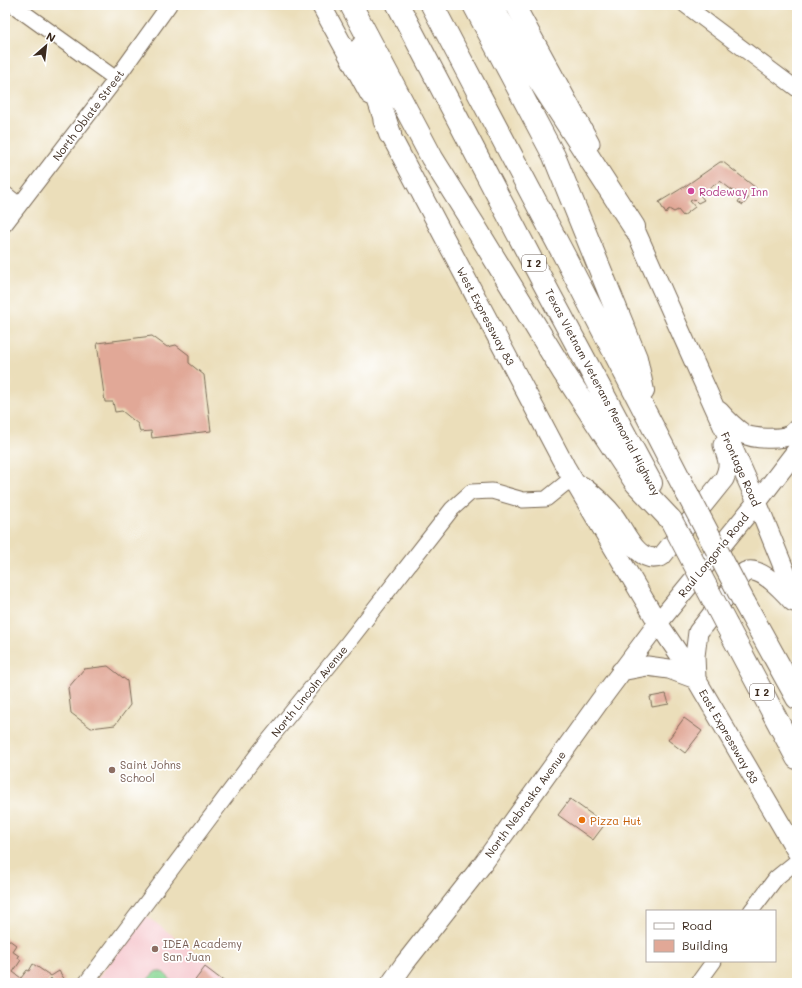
<svg xmlns="http://www.w3.org/2000/svg" width="802" height="988" viewBox="0 0 802 988" font-family="Mali,sans-serif">
	<rect width="100%" height="100%" fill="#fff"/>
	<filter id="ink" filterUnits="userSpaceOnUse"><feTurbulence type="fractalNoise" baseFrequency=".025" numOctaves="2"/><feDisplacementMap in="SourceGraphic" scale="8" xChannelSelector="R" yChannelSelector="G"/><feConvolveMatrix kernelMatrix="1 2 1 2 8 2 1 2 1" color-interpolation-filters="sRGB"/></filter>
	<filter id="wash" filterUnits="userSpaceOnUse"><feTurbulence type="fractalNoise" baseFrequency=".012" numOctaves="4" result="noise"/><feDisplacementMap in="SourceGraphic" scale="16" xChannelSelector="R" yChannelSelector="G"/><feGaussianBlur stdDeviation="0.9" result="paint"/><feColorMatrix in="noise" values="0 0 0 0 0 0 0 0 0 0 0 0 0 0 0 0 0 1.4 0 .05"/><feComposite in="paint" operator="in"/></filter>
	<g filter="url(#wash)">
		<rect width="100%" height="100%" fill="#ebdeba"/>
		<path fill="#f7cfd4" d="M145,915L237,983H94Z"/>
		<path fill="#8bd896" stroke="#63815a" d="M157,971L164,973L174,983H144L154,973Z"/>
		<g id="blocks">
			<path fill="#e1a897" d="M720,162H723L756,188L743,205L738,202L741,197L720,181L700,195L704,200L698,203L694,199L690,201L695,207L683,216L678,210L674,212L669,209L666,214L659,202L684,187Z
				M152,336L167,347L176,345L189,355V363L204,375L211,431L152,438L151,431L140,432L138,424L122,411L115,412L113,402H105L97,343Z
				M108,666L127,681L130,705L115,725L91,728L71,713L68,688L84,669Z
				M666,694L669,704L652,707L650,697Z
				M684,718L702,731L685,753L668,740Z
				M570,799L605,824L593,840L558,815Z
				M5,937L16,945L12,951L19,956L18,958L21,960L13,972L21,978L27,970L29,971L33,964L51,976L59,971L65,980L61,983H54L51,978L47,983H13L8,979L5,983Z
				M205,967L226,983H193Z"/>
		</g>
	</g>
	<g filter="url(#ink)">
		<use href="#blocks" fill-opacity="0" stroke="#796955" stroke-width="1"/>
		<g fill="none" stroke-linecap="round" stroke-linejoin="round">
			<defs>
				<path id="minor" d="M13,5L116,79
					M685,5L797,89
					M5,194L19,205
					M5,224L116,79L169,5
					M751,911L776,878L797,861
					M86,983L260,751L346,645L452,509L471,492L492,491L523,500L546,499L572,478
					M698,983L714,961"/>
				<path id="major" d="M321,5L370,95
					M515,5L590,143
					M383,121L565,466L658,623L696,679L797,852
					M627,214L637,234L683,337L757,502L797,601
					M719,411C726,419 735,428 744,434C753,439 781,440 790,435C792,434 795,431 797,429
					M582,486C594,495 605,504 614,516C625,530 638,567 662,556L724,479C731,464 728,461 723,445
					M621,671L647,666L669,669L696,679
					M696,679L695,656L698,632L745,572C760,565 784,592 793,602
					M391,983L405,963L482,865L599,702L658,623L757,502L797,450"/>
				<path id="highway" d="M351,5L432,158L474,225L564,373L636,483L671,520
					M398,5L542,280L651,483
					M432,5L566,259L688,495
					M474,5L554,156L636,358L643,391
					M490,5L542,85L634,227
					M361,48L390,134
					M744,602L797,698
					M727,626L797,758"/>
			</defs>
			<use href="#minor" stroke="#796955" stroke-width="17"/>
			<use href="#major" stroke="#796955" stroke-width="21"/>
			<use href="#highway" stroke="#796955" stroke-width="24"/>
			<use href="#minor" stroke="#fff" stroke-width="15"/>
			<use href="#major" stroke="#fff" stroke-width="19"/>
			<use href="#highway" stroke="#fff" stroke-width="22"/>
			<defs>
				<path id="highway-bridge" d="M688,495L744,602
					M671,520L727,626"/>
			</defs>
			<use href="#highway-bridge" stroke="#796955" stroke-width="24" stroke-linecap="butt"/>
			<use href="#highway-bridge" stroke="#fff" stroke-width="22"/>
		</g>
	</g>
	<circle fill="#d1479c" stroke="#fff" stroke-width="1.5" cx="691" cy="191" r="4"/>
	<g fill="#8d6e63" stroke="#fff" stroke-width="1.5">
		<circle cx="112" cy="770" r="4"/>
		<circle cx="155" cy="949" r="4"/>
	</g>
	<circle fill="#e8710a" stroke="#fff" stroke-width="1.5" cx="582" cy="820" r="4"/>
	<g text-anchor="middle" dominant-baseline="central" stroke-width="3.5" stroke-linejoin="round" paint-order="stroke">
		<g fill="#fff" stroke="#766a62" stroke-width="1">
			<rect x="522" y="255" width="24" height="16" rx="3"/>
			<rect x="750" y="684" width="24" height="16" rx="3"/>
		</g>
		<g font-size="10" font-weight="bold" fill="#3b2a1e">
			<text x="534" y="263">I 2</text>
			<text x="762" y="692">I 2</text>
		</g>
		<g font-size="11" fill="#3b2a1e" stroke="#fff">
			<text transform="translate(88 115) rotate(-53)">North Oblate Street</text>
			<text transform="translate(486 316) rotate(62)">West Expressway 83</text>
			<text transform="translate(603 392) rotate(62)">Texas Vietnam Veterans Memorial Highway</text>
			<text transform="translate(741 469) rotate(66)">Frontage Road</text>
			<text transform="translate(713 555) rotate(-51)">Raul Longoria Road</text>
			<text transform="translate(309 691) rotate(-51)">North Lincoln Avenue</text>
			<text transform="translate(729 736) rotate(60)">East Expressway 83</text>
			<text transform="translate(525 804) rotate(-54)">North Nebraska Avenue</text>
		</g>
		<g font-size="11" fill="#b23c85" stroke="#fff" text-anchor="start">
			<text x="699" y="191">Rodeway Inn</text>
		</g>
		<g font-size="11" fill="#785e54" stroke="#fff" text-anchor="start">
			<text x="120" y="764">Saint Johns<tspan x="120" dy="13">School</tspan></text>
			<text x="163" y="943">IDEA Academy<tspan x="163" dy="13">San Juan</tspan></text>
		</g>
		<g font-size="11" fill="#c56008" stroke="#fff" text-anchor="start">
			<text x="590" y="820">Pizza Hut</text>
		</g>
	</g>
	<rect width="802" height="988" fill="none" stroke="#fff" stroke-width="20"/>
	<rect x="646" y="910" width="130" height="52" fill="#ffffff" stroke="#b1aaa5"/>
	<rect x="654" y="923" width="20" height="6" fill="#ffffff" stroke="#b1aaa5"/>
	<text x="682" y="930" font-size="12" fill="#3b2a1e">Road</text>
	<rect x="654" y="940" width="20" height="12" fill="#e1a897" stroke="#b1aaa5"/>
	<text x="682" y="950" font-size="12" fill="#3b2a1e">Building</text>
	<g transform="translate(46 46) rotate(28)" stroke="#ffffff" stroke-width="3" paint-order="stroke">
	<path d="M0-3L7 15L0 10L-7 15Z" fill="#3b2a1e"/>
	<text y="-6" font-size="11" font-weight="bold" text-anchor="middle" fill="#3b2a1e">N</text>
	</g>
</svg>
